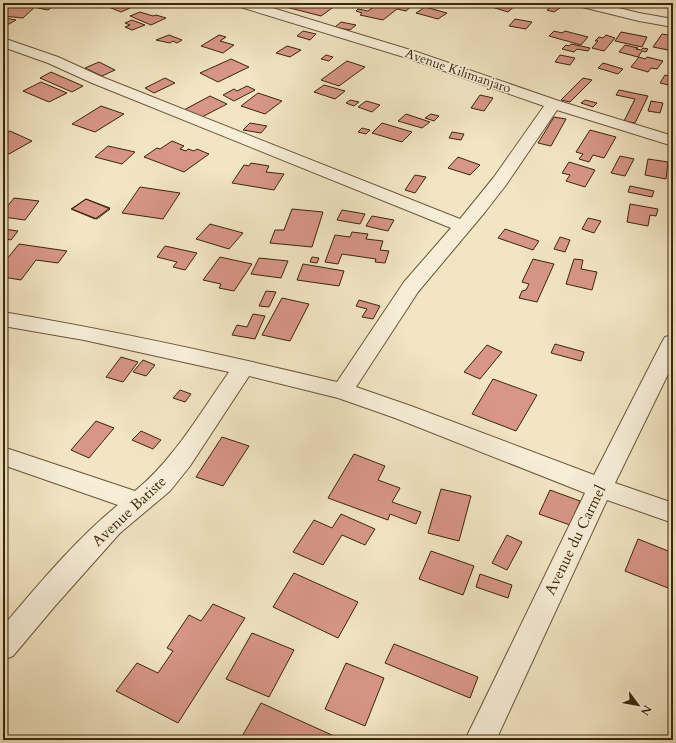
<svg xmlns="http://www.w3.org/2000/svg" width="676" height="743" viewBox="0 0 676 743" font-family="Cardo,serif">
	<rect width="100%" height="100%" fill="#f2e5c3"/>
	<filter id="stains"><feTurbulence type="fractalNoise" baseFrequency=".005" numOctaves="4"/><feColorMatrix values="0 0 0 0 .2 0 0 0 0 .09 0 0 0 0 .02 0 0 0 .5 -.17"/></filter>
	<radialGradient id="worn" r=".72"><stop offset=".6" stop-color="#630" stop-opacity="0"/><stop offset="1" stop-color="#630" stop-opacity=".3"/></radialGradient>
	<path fill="#d79687" stroke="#3a2608" d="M3,3H39L23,18L3,16Z
		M45,3H57L48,10L38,8Z
		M99,3H125L130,5L126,6L130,8L121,12Z
		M292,3H339L321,16L286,7Z
		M363,3H411L414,4L406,11L397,9L383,20L360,15L362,13L356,11L358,9L368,11L375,6Z
		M497,3H518L508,12L492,7Z
		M556,3L563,6L554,12L547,10Z
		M649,3H673V8Z
		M425,7L447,13L438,19L416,13Z
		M140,12L153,16L156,15L166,18L151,25L130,16Z
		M5,18L16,20L9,24L3,23V19Z
		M515,19L532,22L526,29L509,26Z
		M132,20L145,25L132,30L125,27L130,25L125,23Z
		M341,22L356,25L350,30L335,27Z
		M303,31L316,34L310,40L297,36Z
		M554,31L562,33L565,31L588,37L581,45L549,36Z
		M621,32L647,37L642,47L615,41Z
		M662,34L673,36V51L653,47Z
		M169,35L182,40L177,43L173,41L170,43L156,40Z
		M219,35L226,37L220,41L234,45L223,53L201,46Z
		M606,35L615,38L604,51L592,48L598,41H595L599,37L603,38Z
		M571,44L590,48L588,51L577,49L574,52L562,49L566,45L569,46Z
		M625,45L638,48L636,49L641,50L643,48L648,49L646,52L642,51L638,57L619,52Z
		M287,46L301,50L290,57L276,53Z
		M326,55L333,57L329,61L321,59Z
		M560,55L575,58L570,65L555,62Z
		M639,57L645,59L647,57L663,61L657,69L651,68L648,72L631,67Z
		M231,59L249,67L218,82L200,73Z
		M347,61L365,67L339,86L321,80Z
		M99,62L115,70L102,76L85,68Z
		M603,63L623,69L618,74L598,68Z
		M51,72L83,86L72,92L40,78Z
		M665,75L673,77V86L660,83Z
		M165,78L175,83L154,93L145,88Z
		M583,78L592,80L570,102L561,100Z
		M41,82L67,93L49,102L23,91Z
		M324,85L345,91L335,99L314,92Z
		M247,86L255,90L234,101L223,95L234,89L237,91Z
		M619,90L648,96L635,123L624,121L635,99L616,95Z
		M258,93L282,101L265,114L241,106Z
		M480,95L493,98L484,111L471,108Z
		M210,96L227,104L198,119L182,111Z
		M350,100L359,102L354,106L346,103Z
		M585,100L597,103L593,107L581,103Z
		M366,101L380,105L372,112L358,107Z
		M651,101L663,103L660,113L648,111Z
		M101,106L124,114L95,132L72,124Z
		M406,114L430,122L422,128L398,121Z
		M431,114L439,116L434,121L425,118Z
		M554,117L566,119L551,146L538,143Z
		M250,123L267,126L261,133L243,130Z
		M382,123L412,132L402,142L372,133Z
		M362,128L370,130L366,134L358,132Z
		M590,130L616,137L604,158L593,155L589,162L579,159L583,154L576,152Z
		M10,131L32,141L9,154L3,151V135Z
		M452,132L464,134L461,140L449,138Z
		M172,141L184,146L180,149L186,151L188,149L194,151L197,149L209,154L184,172L144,157L157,148L160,149Z
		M108,146L135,152L122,164L95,157Z
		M620,156L634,159L625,176L611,173Z
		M458,157L480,165L470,175L448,168Z
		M648,159L668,162L666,179L645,175Z
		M569,162L595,170L585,187L566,181L570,175L562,173Z
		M251,163L269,166L266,172L284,174L274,190L232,183L244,165L249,166Z
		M415,175L426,177L415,193L405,190Z
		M630,186L654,191L652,197L628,192Z
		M140,187L180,193L163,219L122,213Z
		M14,198L39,201L25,220L3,217V212Z
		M86,199L110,208L95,219L71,209Z
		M86,199L110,209L97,219L72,209Z
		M630,204L658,209L656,216L650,215L648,226L627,222Z
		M292,209L323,212L312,247L270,243L275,230H284Z
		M342,210L365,214L360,224L337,220Z
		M372,216L394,220L388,231L366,226Z
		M588,218L601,221L594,233L582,229Z
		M210,224L243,233L229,249L196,239Z
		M3,229L18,231L11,240L3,238Z
		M505,229L539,241L533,250L498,238Z
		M352,232L368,234L366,239L383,241L380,250L389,251L385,263L375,262L376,259L342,254L338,264L325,262L335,235L350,237Z
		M560,237L570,240L565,252L554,249Z
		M19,244L67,251L58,263L36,260L21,280L3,277V264Z
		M165,246L197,253L185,270L173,267L177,262L157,257Z
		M220,257L252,264L234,291L219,288L221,284L203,280Z
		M312,257L319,258L317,263L310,262Z
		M259,258L288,261L281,278L251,274Z
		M533,259L554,264L537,302L519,298L522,291L526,290L529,284L522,282Z
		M574,259L583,260L581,269L597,272L592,290L566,284Z
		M303,264L344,271L339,286L297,280Z
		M266,291L276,292L269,307L259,306Z
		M282,298L309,304L290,341L262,335Z
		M359,300L380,306L373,319L362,317L367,309L356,306Z
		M253,314L265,316L255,339L232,335L237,325L247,327Z
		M555,344L584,352L581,361L551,353Z
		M487,345L502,352L480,379L464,372Z
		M121,357L138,362L123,382L106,377Z
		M143,360L155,365L146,376L133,372Z
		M493,379L537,395L516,431L472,414Z
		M180,390L191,394L185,402L173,398Z
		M96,421L114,428L89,458L71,450Z
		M141,431L161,440L153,449L132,440Z
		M222,437L249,446L223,486L196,477Z
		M354,454L385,466L378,480L400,488L392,502L421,512L416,524L390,514L388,520L328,498Z
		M441,489L471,496L459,541L428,533Z
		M550,490L580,501L570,525L539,514Z
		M341,514L375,529L365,545L342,535L323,565L293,552L314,520L332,528Z
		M507,535L522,542L507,570L492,563Z
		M638,539L673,553V590L625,571Z
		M431,551L474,566L463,595L419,579Z
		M294,573L358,602L338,638L273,607Z
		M480,574L512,585L508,598L476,587Z
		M213,604L245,618L178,723L116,691L137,663L158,673L173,651L167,648L189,615L201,621Z
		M252,633L294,650L269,697L226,679Z
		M394,644L478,677L470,698L385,663Z
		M346,663L384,678L365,726L325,709Z
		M261,703L343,740H240Z"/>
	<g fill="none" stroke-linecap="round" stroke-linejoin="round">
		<defs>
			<path id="minor" d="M235,3H256L417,52L559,101L673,136V146L557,110L506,185L485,212L418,292L356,387L411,406L594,475L662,342L665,337L673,335V364L615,483L673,503V523L607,500L496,740H465L585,493L395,418L338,398L249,376L190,466L170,491L120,533L55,606L13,656L3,660V626C39,584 75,540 118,505L3,465V447L135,491C174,459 200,413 229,372L84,340L3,326V312C115,331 226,355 337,382L404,282L451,228L92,83L48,63L3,47V38L58,57L102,77L460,219L494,177L544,106L407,58L237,6Z
				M576,3H599L639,13L673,19V27L639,21L578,6Z"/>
		</defs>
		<use href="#minor" stroke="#685637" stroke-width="2"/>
		<use href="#minor" fill="#f7eed8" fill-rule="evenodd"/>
	</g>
	<g text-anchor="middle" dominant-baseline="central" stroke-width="3" stroke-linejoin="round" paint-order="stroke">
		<g font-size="13" fill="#3a2608" stroke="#f7eed8">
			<text transform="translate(458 71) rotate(19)">Avenue Kilimanjaro</text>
		</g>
		<g font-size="15" fill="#3a2608" stroke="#f7eed8">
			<text transform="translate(129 511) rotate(-43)">Avenue Batiste</text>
			<text transform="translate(575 540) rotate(-64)">Avenue du Carmel</text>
		</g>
	</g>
	<rect width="676" height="743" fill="none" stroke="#f2e5c3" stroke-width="16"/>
	<rect x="4" y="4" width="668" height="735" fill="none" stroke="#3a2608" stroke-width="2"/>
	<rect x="8" y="8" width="660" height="727" fill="none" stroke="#3a2608"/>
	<g transform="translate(638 705) rotate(122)" stroke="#f7eed8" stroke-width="3" paint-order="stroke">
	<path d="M0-3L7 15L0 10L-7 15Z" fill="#3a2608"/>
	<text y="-6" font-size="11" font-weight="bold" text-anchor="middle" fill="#3a2608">N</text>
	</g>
	<rect width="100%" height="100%" filter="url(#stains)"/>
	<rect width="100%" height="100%" fill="url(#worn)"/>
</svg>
